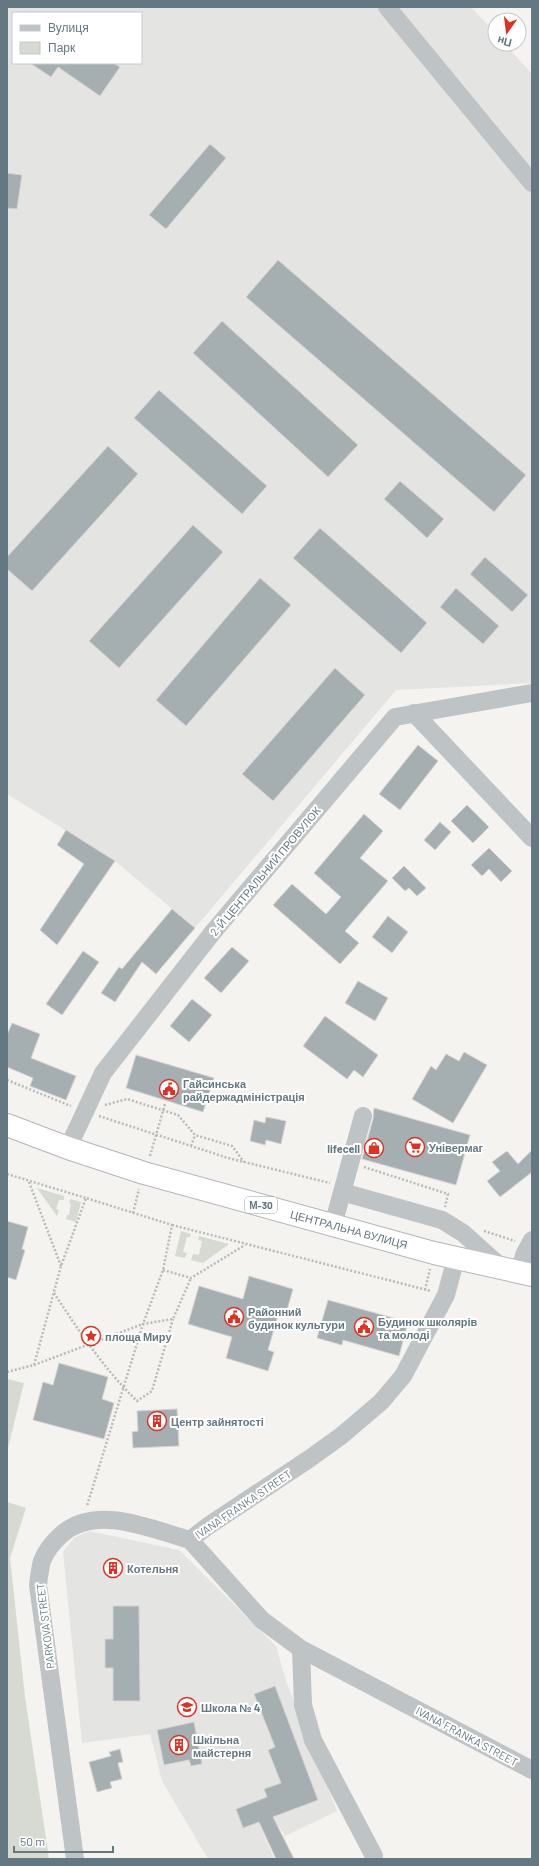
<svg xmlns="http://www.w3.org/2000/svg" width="539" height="1866" viewBox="0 0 539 1866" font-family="Barlow,sans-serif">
	<rect width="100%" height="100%" fill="#f4f3ef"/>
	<path fill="#e4e4e3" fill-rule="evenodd" d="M7,7H471L495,33V44H505L532,74V683L396,690L195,928L115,861L7,794ZM13,13H141V63H13Z
		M89,1531L179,1550L276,1646L286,1681L337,1811L285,1836L279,1826L263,1833L274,1859H208L162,1781L150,1734L82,1743L63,1552L74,1538Z"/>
	<path fill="#d6dad0" d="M37,1188L64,1196V1200H59L56,1209L59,1210L57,1216Z
		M70,1199L81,1202L76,1222L66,1219L67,1215H69L71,1204L69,1203Z
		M181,1231L191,1234L190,1237H187L183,1252L187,1253L185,1258L175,1256Z
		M199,1236L229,1244L203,1263L191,1260L193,1254L199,1255L202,1241L198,1240Z
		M7,1379L24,1383L7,1452Z
		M7,1502L26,1508L10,1558L25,1697L49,1859H7Z"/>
	<path fill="#a5afb2" stroke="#d5d4d2" d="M30,63H113L120,67L100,96L58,67L51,77Z
		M210,144L226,158L166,229L149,215Z
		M7,173L22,175L17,209L7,208Z
		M278,260L526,475L494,512L246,297Z
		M222,321L358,445L328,477L193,353Z
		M159,390L267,486L242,514L134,418Z
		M108,446L138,474L32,591L7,569V557Z
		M400,481L444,519L427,538L384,499Z
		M193,525L223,552L119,668L89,641Z
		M320,528L427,623L401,653L293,558Z
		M485,557L528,595L512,612L470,574Z
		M260,578L291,605L186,726L156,700Z
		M456,588L499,626L483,644L440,607Z
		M335,668L365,695L273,801L242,774Z
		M418,745L438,761L400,810L379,794Z
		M467,805L489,827L473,843L451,821Z
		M364,814L383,831L360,858L388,881L345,931L359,943L340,964L273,905L292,884L326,914L341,897L314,873Z
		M440,822L451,832L435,850L424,840Z
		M66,830L115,861L57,945L40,930L84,864L57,845Z
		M489,848L512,871L501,882L489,869L482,876L471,865Z
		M404,866L426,888L417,896L409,888L405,891L392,878Z
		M172,909L195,928L156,974L142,962L115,1002L101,993L119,967L122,969Z
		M388,916L408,932L392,953L372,937Z
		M232,947L249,961L221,993L204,978Z
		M83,951L99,962L62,1015L46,1004Z
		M358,981L388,998L375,1021L345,1003Z
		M192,999L212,1015L189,1042L170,1026Z
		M325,1016L378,1055L363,1077L354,1070L347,1079L303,1046Z
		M12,1023L40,1034L31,1058L76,1076L66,1100L30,1086L33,1078L7,1067V1035Z
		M464,1052L487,1065L453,1123L412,1099L431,1066L436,1070L446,1054L459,1061Z
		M136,1055L214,1078L203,1112L126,1088Z
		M374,1108L470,1135L456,1185L362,1159L373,1119Z
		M266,1117L286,1121L281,1144L266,1140L265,1145L250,1141L254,1120L265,1123Z
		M532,1150V1172L500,1197L487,1181L500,1171L492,1162L507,1151L518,1164Z
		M7,1221L28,1227L22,1249L25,1250L16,1280L7,1277Z
		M249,1276L293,1289L287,1310L280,1308L268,1350L274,1352L268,1371L226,1358L232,1337L188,1324L199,1286L243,1299Z
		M328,1300L408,1322L399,1356L343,1340L342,1345L317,1338Z
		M59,1363L108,1377L102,1399L114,1403L104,1439L33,1420L43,1382L53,1385Z
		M177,1409L179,1446L133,1448L132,1432L138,1431L137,1411Z
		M113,1606H139L140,1701H113V1668H105V1639H113Z
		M275,1686L318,1800L273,1817L294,1859H276L259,1822L243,1828L236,1809L267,1797L264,1789L281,1783L268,1750L275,1747L254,1694Z
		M194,1722L202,1764L191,1766L189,1760L164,1765L157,1730Z
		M120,1749L123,1762L118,1763L122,1779L110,1782L112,1788L97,1792L89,1762L111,1756L109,1752Z"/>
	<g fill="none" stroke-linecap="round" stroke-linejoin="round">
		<defs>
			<path id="highway" d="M7,1125L68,1148L144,1173L434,1253L532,1275"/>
		</defs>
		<use href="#highway" stroke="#b1b6b7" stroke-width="24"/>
		<path stroke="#b8bbbc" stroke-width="2.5" stroke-dasharray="2 2" stroke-linecap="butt" d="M7,1080L71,1106
			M105,1105L127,1099L178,1115L195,1135L232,1146L244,1162
			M99,1116L228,1158L330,1183
			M191,1146L195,1135
			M150,1156L165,1104
			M364,1167L448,1194L445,1207
			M7,1174L86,1198
			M29,1182L61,1266
			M133,1213L139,1189
			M172,1225L431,1291
			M484,1231L515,1241
			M163,1270L191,1278L245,1245
			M425,1290L430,1269
			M54,1293C79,1331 104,1369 137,1401L152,1391L173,1319
			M34,1365L143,1324L173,1319L191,1278
			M7,1372L34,1365L61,1266L86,1198L172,1225L163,1270L143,1324L87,1506"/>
		<path stroke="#bec3c5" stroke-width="18" d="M387,7L532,183
			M414,713L532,838
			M68,1148L103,1073L213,932L395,717L532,693
			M342,1192L442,1220L463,1233L501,1267
			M333,1225L363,1116
			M520,1272L524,1255L532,1240
			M190,1540L262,1620L301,1649L532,1770
			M190,1540L208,1526L309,1459L341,1436L381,1402L403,1376L446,1295L456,1258
			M301,1649L303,1705L313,1740L374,1856
			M75,1859L38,1585C39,1577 40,1568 42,1561C46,1551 54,1541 62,1534C97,1504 151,1529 190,1540"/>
		<use href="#highway" stroke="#fff" stroke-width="22"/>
	</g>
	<defs>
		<symbol id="civic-ring" viewBox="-11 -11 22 22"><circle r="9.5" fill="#fff" stroke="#e13022" stroke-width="1.5"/><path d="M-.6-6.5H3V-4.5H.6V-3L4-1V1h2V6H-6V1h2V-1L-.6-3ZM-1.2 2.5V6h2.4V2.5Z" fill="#e13022"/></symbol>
		<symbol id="supermarket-ring" viewBox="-11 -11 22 22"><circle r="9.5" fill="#fff" stroke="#e13022" stroke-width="1.5"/><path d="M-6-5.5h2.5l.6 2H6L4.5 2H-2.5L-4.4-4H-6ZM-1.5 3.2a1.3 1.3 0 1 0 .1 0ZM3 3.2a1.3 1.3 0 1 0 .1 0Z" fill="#e13022"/></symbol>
		<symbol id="shop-ring" viewBox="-11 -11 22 22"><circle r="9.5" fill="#fff" stroke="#e13022" stroke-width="1.5"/><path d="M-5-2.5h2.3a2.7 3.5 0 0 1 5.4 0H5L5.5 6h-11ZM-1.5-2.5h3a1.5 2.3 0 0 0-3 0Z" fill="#e13022"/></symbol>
		<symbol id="sight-ring" viewBox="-11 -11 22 22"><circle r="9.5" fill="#fff" stroke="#e13022" stroke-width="1.5"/><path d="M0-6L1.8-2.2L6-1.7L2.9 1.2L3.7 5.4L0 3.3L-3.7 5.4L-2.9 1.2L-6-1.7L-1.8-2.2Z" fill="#e13022"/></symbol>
		<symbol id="building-ring" viewBox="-11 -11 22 22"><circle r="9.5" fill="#fff" stroke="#e13022" stroke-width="1.5"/><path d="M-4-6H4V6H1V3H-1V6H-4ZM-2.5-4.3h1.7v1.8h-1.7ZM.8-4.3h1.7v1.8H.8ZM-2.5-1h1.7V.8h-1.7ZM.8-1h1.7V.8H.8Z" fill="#e13022"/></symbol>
		<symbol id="school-ring" viewBox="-11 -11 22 22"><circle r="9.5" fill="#fff" stroke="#e13022" stroke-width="1.5"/><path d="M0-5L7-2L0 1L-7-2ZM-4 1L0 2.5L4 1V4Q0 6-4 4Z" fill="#e13022"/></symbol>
	</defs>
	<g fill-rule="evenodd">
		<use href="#civic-ring" x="158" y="1078" width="22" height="22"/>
		<use href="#supermarket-ring" x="404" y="1136" width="22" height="22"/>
		<use href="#shop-ring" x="363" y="1137" width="22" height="22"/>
		<use href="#civic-ring" x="223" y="1306" width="22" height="22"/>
		<use href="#civic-ring" x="353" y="1316" width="22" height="22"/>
		<use href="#sight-ring" x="80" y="1325" width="22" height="22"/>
		<use href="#building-ring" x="146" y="1410" width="22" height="22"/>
		<use href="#building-ring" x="102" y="1557" width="22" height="22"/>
		<use href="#school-ring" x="176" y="1696" width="22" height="22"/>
		<use href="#building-ring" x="168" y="1734" width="22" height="22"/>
	</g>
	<g text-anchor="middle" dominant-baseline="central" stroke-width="4" stroke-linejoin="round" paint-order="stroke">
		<rect fill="#fff" stroke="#92a0a6" stroke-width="1" x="245" y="1197" width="32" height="16" rx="3"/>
		<g font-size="10" font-weight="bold" fill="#637880">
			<text x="261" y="1205">М-30</text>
		</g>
		<g font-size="11" fill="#637880" stroke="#fff">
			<text transform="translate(265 871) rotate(-50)">2-Й ЦЕНТРАЛЬНИЙ ПРОВУЛОК</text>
			<text transform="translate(349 1229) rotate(15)">ЦЕНТРАЛЬНА ВУЛИЦЯ</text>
			<text transform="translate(243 1504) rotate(-34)">IVANA FRANKA STREET</text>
			<text transform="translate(45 1626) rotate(-97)">PARKOVA STREET</text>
			<text transform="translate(467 1736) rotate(28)">IVANA FRANKA STREET</text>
		</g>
		<g font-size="11" font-weight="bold" fill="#637880" stroke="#fff" text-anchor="start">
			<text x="183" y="1083">Гайсинська<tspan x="183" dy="13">райдержадміністрація</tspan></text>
			<text x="429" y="1147">Універмаг</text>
			<text x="360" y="1148" text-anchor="end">lifecell</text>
			<text x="248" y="1311">Районний<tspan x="248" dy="13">будинок культури</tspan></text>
			<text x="378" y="1321">Будинок школярів<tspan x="378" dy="13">та молоді</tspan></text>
			<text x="105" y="1336">площа Миру</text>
			<text x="171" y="1421">Центр зайнятості</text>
			<text x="127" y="1568">Котельня</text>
			<text x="201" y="1707">Школа № 4</text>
			<text x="193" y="1739">Шкільна<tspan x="193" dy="13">майстерня</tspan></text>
		</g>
	</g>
	<rect width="539" height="1866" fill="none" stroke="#637880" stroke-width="16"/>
	<rect x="12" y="12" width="130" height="52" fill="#ffffff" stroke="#c1c9cc"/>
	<rect x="20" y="25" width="20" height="6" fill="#bec3c5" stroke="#c1c9cc"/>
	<text x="48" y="32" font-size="12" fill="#637880">Вулиця</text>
	<rect x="20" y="42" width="20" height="12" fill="#d6dad0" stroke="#c1c9cc"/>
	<text x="48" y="52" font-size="12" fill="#637880">Парк</text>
	<g transform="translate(507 32) rotate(194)"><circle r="19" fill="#ffffff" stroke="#c1c9cc"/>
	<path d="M0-3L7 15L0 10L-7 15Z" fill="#e13022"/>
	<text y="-6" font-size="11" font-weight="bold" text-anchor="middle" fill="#637880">Пн</text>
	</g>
	<path d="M14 1846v6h99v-6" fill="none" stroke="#637880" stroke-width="2"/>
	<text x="20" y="1846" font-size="12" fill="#637880" stroke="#ffffff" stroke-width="3" paint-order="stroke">50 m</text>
</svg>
